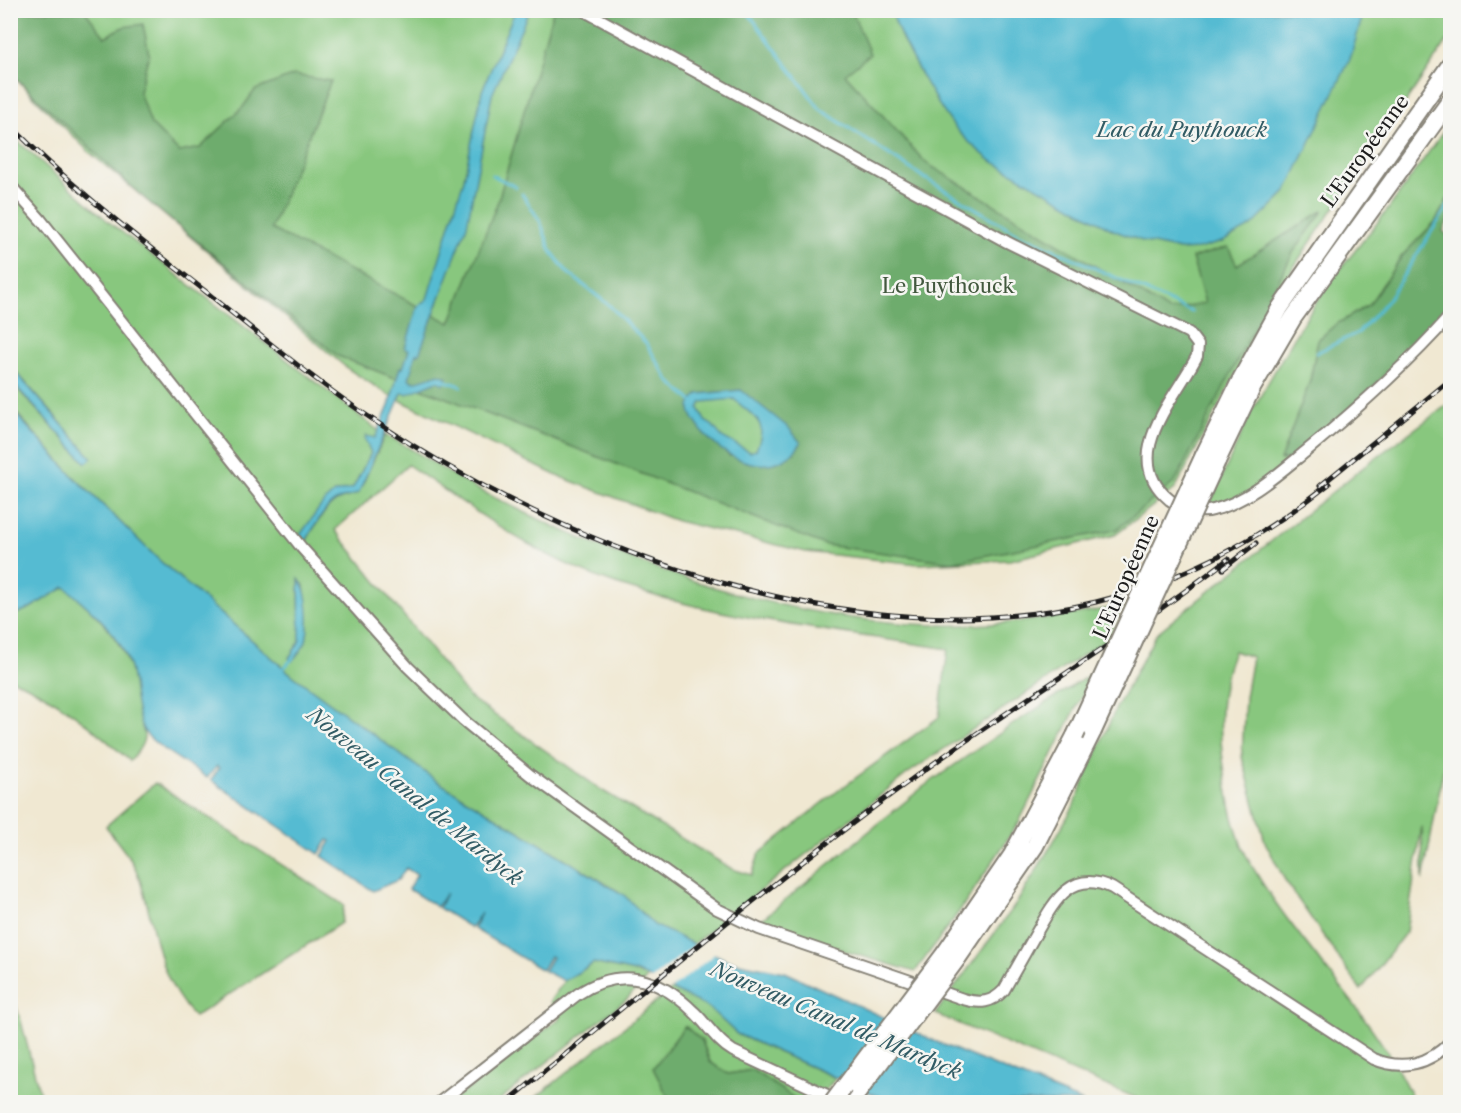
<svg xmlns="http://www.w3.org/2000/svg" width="1461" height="1113" viewBox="0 0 1461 1113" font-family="'Libre Caslon Text',serif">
	<rect width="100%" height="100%" fill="#f6f6f2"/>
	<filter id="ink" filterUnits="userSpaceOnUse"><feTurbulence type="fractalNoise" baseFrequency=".0167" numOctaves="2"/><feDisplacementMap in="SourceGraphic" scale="12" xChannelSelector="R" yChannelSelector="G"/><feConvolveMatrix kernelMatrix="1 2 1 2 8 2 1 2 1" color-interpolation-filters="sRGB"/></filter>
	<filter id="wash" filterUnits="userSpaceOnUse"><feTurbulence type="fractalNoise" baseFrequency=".008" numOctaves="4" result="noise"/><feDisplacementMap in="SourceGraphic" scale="24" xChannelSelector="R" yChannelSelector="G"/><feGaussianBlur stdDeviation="1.35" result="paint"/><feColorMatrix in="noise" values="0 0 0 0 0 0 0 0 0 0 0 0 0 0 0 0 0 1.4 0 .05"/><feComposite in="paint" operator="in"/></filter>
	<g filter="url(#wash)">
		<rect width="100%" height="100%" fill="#f0e8d2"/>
		<path fill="#88c77e" stroke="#52724d" stroke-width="1.5" fill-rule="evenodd" d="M1450,10V37L1287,277L1175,489L1115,535L1010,560L918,564L806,552L677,521L555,475L389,395L348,369L89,152L11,74L10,11Z
			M1450,122V195L1435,222L1402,256L1369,305L1335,325L1318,340L1310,381L1281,460L1290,459L1264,489L1208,507L1253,409L1300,327L1326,287L1389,208Z
			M11,135L109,222L379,431L375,439H370L371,453L353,488L334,493L306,541C314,529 321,514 332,504C340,496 350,499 359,492L385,435C413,448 436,466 463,481C484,493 506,503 528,514C659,578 817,628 965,625C1018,624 1070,615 1123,606L1108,638L907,774L693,944L654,925L618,891L438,782L292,675L160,561L75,478L11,407L10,381L86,463L91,457L11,366ZM408,465C472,509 538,558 613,583C720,619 836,631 948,649L939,717L835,793L759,854L752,875L732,869L603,791L469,697L335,530ZM299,580L304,585C306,613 313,639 292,661L289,658L300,641Z
			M1450,403V750L1445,760L1423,880L1422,826L1406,932L1361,990L1286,882L1265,842L1242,757L1245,697L1252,657L1234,651C1219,688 1218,728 1224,767C1228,796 1233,828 1246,855C1293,943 1374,1010 1414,1102H1146L935,1014L1016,904L1052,844L1073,807L1116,708L1157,633L1371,461Z
			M65,586C90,609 117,632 129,665C134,678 134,693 137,707C143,735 152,736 130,761C94,729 56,696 11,679L10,616L30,608Z
			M1094,672L1019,822L966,902L915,972L845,951L761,920L923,787L1019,720Z
			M155,783L344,905L341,923L194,1017C151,969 158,926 137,872C131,856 115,841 106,826Z
			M594,963L631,971L648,977L627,999L497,1102H451L560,1018L550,1001L564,981Z
			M672,989L713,1010L737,1034L836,1078L815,1102H800L752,1070L728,1074L710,1062L702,1041L668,1097L687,1102H530Z
			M11,992L21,1021L42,1102H11Z"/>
		<path fill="#6eac6d" stroke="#456444" stroke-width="1.5" fill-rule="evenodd" d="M10,11H85L105,37L123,27L143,24L149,54L139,92L151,124L179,152L200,148L243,107L255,90L294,75L331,81L271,229L450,323L498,201L553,11H852L870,54L845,74L926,163L1169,311L1205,303L1192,258L1228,247L1237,265L1324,210L1294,251L1175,482L1116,530L952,562L825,545L338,356L139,194L11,73ZM741,390L794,453L729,456L690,409L698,394Z
			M1450,195V217L1443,231L1450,237V307L1364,397L1290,459L1280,460L1310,381L1318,340L1335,325L1369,305L1402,256L1435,222Z
			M685,1026L702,1041L710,1062L728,1074L752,1070L800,1102H730L717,1097L687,1102L668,1097L653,1068Z"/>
		<path fill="#54bbd2" stroke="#386c77" stroke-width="1.5" fill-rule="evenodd" d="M515,11H529L492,95L467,225L419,354L416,353L409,379L414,382L439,374L447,377L444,384L437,381L407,394L402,393L359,492C351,498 344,496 336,501C323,509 314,528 306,541L300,535L323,503L334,493L353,488L371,453L365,439L366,436L375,438L389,406L400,367L403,368L409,350L405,348L418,306L427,299L464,179L482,91Z
			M892,11V10L1364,11L1350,59L1286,192L1252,226L1222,242L1198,249L1179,250L1145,242L1115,231L990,160C979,151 968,142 959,132C940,111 897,37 892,11Z
			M10,366L92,458L86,463L11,381Z
			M741,390L789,428L801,443C775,483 724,460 701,430C697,424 690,416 690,409C689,403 695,398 698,394ZM734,399C755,419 769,420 756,450L750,452L722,437L712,425L705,421L699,408L702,402Z
			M10,408L75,478L160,561L292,675L438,782L624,895L654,925L729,961L785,972L939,1043L1083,1102H891L737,1034L709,1008L639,973L594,963L564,981L544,971L552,957L550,956L542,970L474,929L481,913L471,928L439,908L446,893L437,907L408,889L417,875L406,868L398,880L373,891L322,856L331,841L328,840L319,854L211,780L219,768L217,766L207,778C189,764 163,752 147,735C135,722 135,686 130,668C122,634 90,609 65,587L30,608L11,616Z
			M299,579C309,591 310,625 306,641C304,648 297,655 292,661L289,658L300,641Z"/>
		<path fill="#f0e8d2" d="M697,943L717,952L669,991L649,981Z"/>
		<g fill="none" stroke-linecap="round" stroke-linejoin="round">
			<path stroke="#54bbd2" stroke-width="3" d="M746,10L820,109L923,177L1015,232L1192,312
				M492,175L516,187
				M522,194L540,221L551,251L567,272L610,306L646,343L669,381L692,401
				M1316,353L1359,332L1387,301L1450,203
				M443,380L461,386
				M281,671L293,658"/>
		</g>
	</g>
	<g filter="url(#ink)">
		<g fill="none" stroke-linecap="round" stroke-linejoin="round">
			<defs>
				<path id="minor" d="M583,10L1007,242L1189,333L1198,345L1197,356C1176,398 1117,457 1170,500C1181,508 1200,514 1213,510C1247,502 1278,474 1305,452C1356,410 1406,366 1450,316
					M10,185L41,220L301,547L408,667L463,720L530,775L717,909L759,929L963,999C980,1004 992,1003 1004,990C1014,972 1024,955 1034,937C1052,906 1069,867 1112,888L1374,1059C1402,1071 1430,1064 1450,1042
					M440,1102L578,994C620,966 659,977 694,1012C708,1025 716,1041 733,1051L840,1101"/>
				<path id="highway" d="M1204,455L1242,377L1280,308L1450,65
					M1217,461L1251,390L1293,318L1450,101
					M945,953L1012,855L1075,736
					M957,959L1035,846L1093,731
					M850,1102L859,1091"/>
			</defs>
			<use href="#minor" stroke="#868277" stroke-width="14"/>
			<use href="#highway" stroke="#868277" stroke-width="20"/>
			<use href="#minor" stroke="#fff" stroke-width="10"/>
			<use href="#highway" stroke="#fff" stroke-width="16"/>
			<defs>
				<path id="rail" d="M10,125C70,186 138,238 205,291C261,336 317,383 378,423C575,554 860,659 1096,602C1183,581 1260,539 1329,484
					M1320,486L1450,380
					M1223,569L1256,543
					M507,1102C641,994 772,881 912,779C1016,703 1126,638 1228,559"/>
			</defs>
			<use href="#rail" stroke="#1c1c1c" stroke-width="5"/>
			<use href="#rail" stroke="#f6f6f2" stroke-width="3" stroke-dasharray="9" stroke-linecap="butt"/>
			<defs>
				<path id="highway-bridge" d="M1093,731L1217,461
					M1075,736L1204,455
					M859,1091L957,959
					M833,1102L945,953"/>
			</defs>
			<use href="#highway-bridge" stroke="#868277" stroke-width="20" stroke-linecap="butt"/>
			<use href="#highway-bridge" stroke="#fff" stroke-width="16"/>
		</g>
	</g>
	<g text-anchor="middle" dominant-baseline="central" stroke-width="5" stroke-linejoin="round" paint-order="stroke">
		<g font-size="20" fill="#1c1c1c" stroke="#f6f6f2">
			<text transform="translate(1365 151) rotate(-54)">L'Européenne</text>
			<text transform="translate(1126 577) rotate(-66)">L'Européenne</text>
		</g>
		<g font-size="20" fill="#42583e" stroke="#f6f6f2">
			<text x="948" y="286">Le Puythouck</text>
		</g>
		<g font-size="21" font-style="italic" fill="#325c65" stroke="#f6f6f2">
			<text x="1182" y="129">Lac du Puythouck</text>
			<text transform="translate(415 796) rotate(39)">Nouveau Canal de Mardyck</text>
			<text transform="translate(836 1020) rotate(23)">Nouveau Canal de Mardyck</text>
		</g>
	</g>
	<rect width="1461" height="1113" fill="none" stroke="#f6f6f2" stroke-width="36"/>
</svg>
